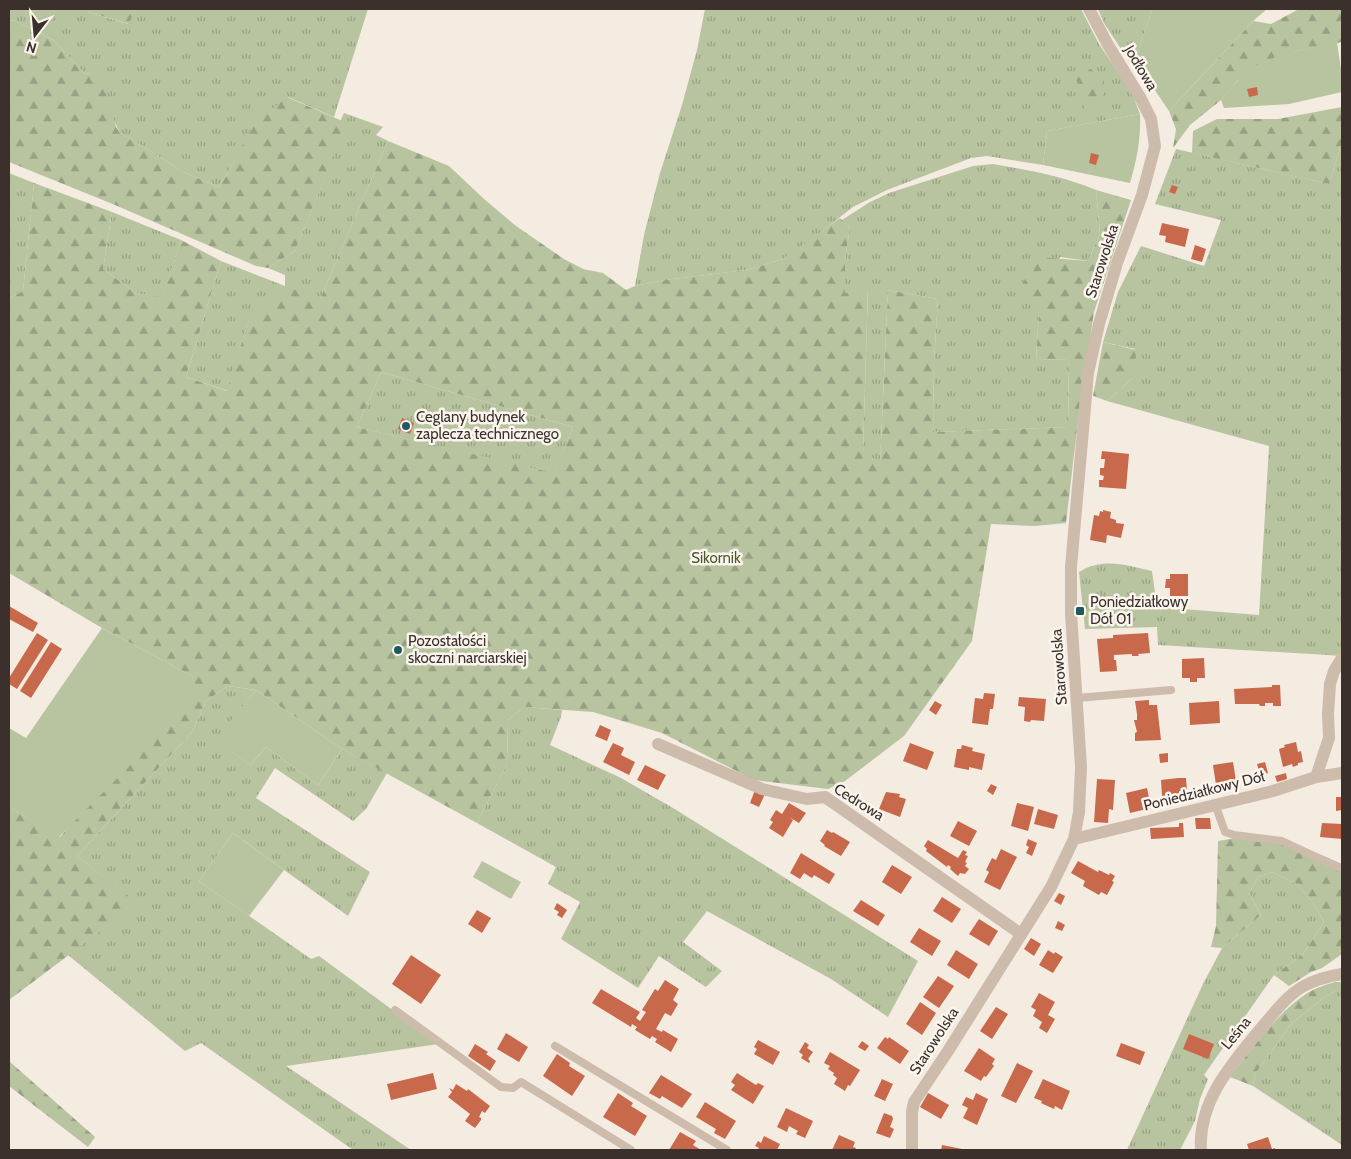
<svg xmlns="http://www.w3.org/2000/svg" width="1351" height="1159" viewBox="0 0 1351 1159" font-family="Cabin,sans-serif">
	<defs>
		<pattern id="grass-tufts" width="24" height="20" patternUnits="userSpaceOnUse" patternTransform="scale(1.25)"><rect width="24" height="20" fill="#b8c4a0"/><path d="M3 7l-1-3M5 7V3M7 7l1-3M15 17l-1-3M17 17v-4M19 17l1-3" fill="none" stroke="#97a083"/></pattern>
		<pattern id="forest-firs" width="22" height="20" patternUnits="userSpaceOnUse" patternTransform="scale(1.25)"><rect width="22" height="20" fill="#b8c4a0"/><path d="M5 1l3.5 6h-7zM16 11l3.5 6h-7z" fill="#97a083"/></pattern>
	</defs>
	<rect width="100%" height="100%" fill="#f4ebe1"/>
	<path fill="url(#grass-tufts)" d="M9,9H88V12L128,24L135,9H368L334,117L288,97L235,160L219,187L183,172L149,150L120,133L91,74L84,73L53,40L14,20L9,21Z
		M705,9H1081L1099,44L1132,93L1140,114L1047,131L1043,165L987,156L971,158L887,190L853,207L803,246L783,259L746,270L665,280L635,286L644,235L660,173L682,105L697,50Z
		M1098,9H1152L1135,61L1130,63L1104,23Z
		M344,113L383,127L376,135L388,141L320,299L249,319L228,391L186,377L221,261L285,286V275L268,268L295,251L344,129L338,126Z
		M1342,142V653L1339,656L1328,655L1158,645L1157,627L1085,629L1079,572C1102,557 1127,565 1152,571L1157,607L1259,615L1269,446L1107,401L1135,376V349L1103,342L1118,292L1141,246L1204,266L1221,220L1155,204L1176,149L1329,184Z
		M993,164C1028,170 1063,176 1096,190L1100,234L1088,261L1060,257L1039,311L1036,360L1069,359L1068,427L933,432L934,362L938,299L888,290L880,463L863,452L868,288L845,293V260L850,227L842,220L870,202L889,193L973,166Z
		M9,173L34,183L23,291L9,299Z
		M112,212L181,240L162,298L136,293L103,269Z
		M381,372L573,427L554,474L357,427Z
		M228,686L256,690L216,740L250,765L266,747L318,785L342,749L387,773L366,809L353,821L275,768L256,798L370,872L348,916L233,833L199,881L311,959L319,956L439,1044L286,1066L411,1150H353L201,1043L185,1051L68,955L137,903L77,856L192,732L206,701Z
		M524,707L562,710L561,717L550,745L621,778L673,808L918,961L888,1017L831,979L707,911L683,942L722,971L706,987L659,956L638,988L561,939L580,902L548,884L556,867L477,823L507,764L508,720Z
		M1272,872L1297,884L1313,903L1324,922L1303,954L1274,975L1204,1075L1208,1079L1200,1099L1195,1121L1180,1150H1127L1203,984L1222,948L1261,915L1249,893L1258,877Z
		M1335,982H1342V1145L1253,1086L1255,1074L1292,1023L1322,999L1335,991Z"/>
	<path fill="url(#forest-firs)" fill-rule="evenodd" d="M88,9H135L129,24L88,12Z
		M1299,9H1342V42L1297,51L1260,64L1237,81L1221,100L1190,125L1173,148L1176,129L1169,111L1253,21L1271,24Z
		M14,20L53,40L84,73L91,74L104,80L116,127L120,133L149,150L183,172L219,187L235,160L259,113H267L287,97L347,123L295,251L268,268L256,266L115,205L9,162V21Z
		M1091,69L1104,81L1103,105L1086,112L1075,75L1081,70Z
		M1342,107V142L1329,184L1192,153L1193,131L1217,119H1278Z
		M388,141L449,166L483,198L516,226L564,259L583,269L603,273L626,290L635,286L665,280L746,270L783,259L840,218L850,227L845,260V293L868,287L863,451L880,463L888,290L938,299L934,362L933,432L1068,427L1069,359L1036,360L1039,311L1019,295L1024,281L1039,257L1088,261L1100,234L1096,190L1131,200L1094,312L1077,429L1066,523L1035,526L991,524L972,641L904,736L845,781L828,789L754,780L662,733L593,712L524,707L508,720L507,764L477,823L342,749L256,690L228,686L206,701L192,732L77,856L138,903L9,1000V807L60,837L194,677L102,628L9,573V299L23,291L34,183L112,212L103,269L136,293L162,297L181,240L221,261L186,377L227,391L249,319L285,286L320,299ZM381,372L573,427L554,473L357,427Z
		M1103,342L1136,350L1135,376L1107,401L1093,396Z
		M1248,836L1282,838L1342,864V954L1322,968L1311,972L1289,986L1274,975L1303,954L1324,922L1313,903L1297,884L1272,872L1258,877L1249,893L1261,915L1222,948L1211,947L1216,926L1218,841Z
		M1335,982V991L1322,999L1292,1023L1255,1074L1253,1086L1230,1077C1251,1050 1278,1012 1306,994C1315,988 1325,985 1335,982Z
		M9,1061L95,1137L88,1147L9,1086Z"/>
	<path fill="#b8c4a0" d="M1152,9H1267L1253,21L1169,111L1135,61Z
		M1337,42L1342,76V92L1289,104L1224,108L1221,100C1232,86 1245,71 1261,63C1285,52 1312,48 1337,42Z
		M1140,114C1141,138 1137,159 1130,183L1043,165L1047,131Z
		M102,628L194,677L198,697L59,837L9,807V728L26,738Z
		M256,690L342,749L318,785L266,747L250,765L215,740Z
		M233,833L284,870L249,916L199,881Z
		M482,861L521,882L511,899L473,877Z"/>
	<path fill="#c8694b" d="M1257,87L1258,95L1249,97L1247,89Z
		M1091,153L1099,155L1096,165L1089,163Z
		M1172,185L1178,187L1175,194L1169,192Z
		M1162,223L1189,229L1185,247L1165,242L1166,236L1159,235Z
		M1195,245L1206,249L1202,262L1191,259Z
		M402,418L414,423L410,434L398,429Z
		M1102,451L1129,454L1126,489L1099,487V480H1103L1104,476L1100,475V468H1104L1105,459H1101Z
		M1103,510L1111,512L1110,518L1116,520V523L1124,524L1121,538L1107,535L1106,543L1090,540L1094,515L1099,516L1100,511L1103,512Z
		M1170,574H1188V596H1170V588H1165L1166,579H1170Z
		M9,606L38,623L33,632L9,619Z
		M37,633L48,640L17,689L9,684V678Z
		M1148,633L1150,653L1138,654L1139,656H1132V654L1114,655V660H1116L1117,671L1100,672L1097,639L1113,638V635Z
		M51,642L62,649L31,698L20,691Z
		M1204,658L1205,678H1197V682H1190V678H1182V659Z
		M1272,685H1280L1281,706H1273V703H1265V706H1260L1259,704H1235L1234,689L1272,687Z
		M984,693L995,694L993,709H990L988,725L972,723L975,698L983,699Z
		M1019,697L1046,699L1044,721L1031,720L1030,722L1024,721L1025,707L1018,706Z
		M1149,700V705H1157L1161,740L1135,741V733L1137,732L1134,720H1137V714L1135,701Z
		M935,701L942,705L936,715L929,710Z
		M1219,701L1220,723L1190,725L1189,703Z
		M600,725L611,730L607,741L595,736Z
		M1296,742L1298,752L1301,751L1303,762L1298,763V765L1293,767L1292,764L1283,767L1279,749L1285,747L1284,745Z
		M613,743L624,748L621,755L635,762L629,775L603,762Z
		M910,743L934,752L927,770L903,761Z
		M962,745L973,748L972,751L985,754L982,770L969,767V770L954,767L957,749H961Z
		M1168,753V762L1160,763L1159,754Z
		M1233,762L1236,781L1216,785L1213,765Z
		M1265,762L1268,773L1260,775L1257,764Z
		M645,765L666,775L658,790L637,780Z
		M1286,773L1287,779L1277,782L1275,776Z
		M1178,778H1186L1187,791H1179L1180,798H1174L1173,795L1162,796L1161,780Z
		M1097,779L1115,780L1113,810L1109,809L1108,823L1094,822Z
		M991,784L997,787L993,795L987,791Z
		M1147,788L1151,808L1130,813L1126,793Z
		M755,790L765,794L759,807L750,803Z
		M886,792L900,794L899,797L906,799L900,817L879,809Z
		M1336,797H1342V810L1336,811Z
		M789,803L806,813L799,823L789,817L793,820L783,837L769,828L773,822L770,820L776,810L782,814Z
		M1017,803L1034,807L1028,831L1011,826Z
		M1038,809L1058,815L1054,829L1034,824Z
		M1195,818H1210L1211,829H1196Z
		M958,821L977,831L969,846L950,836Z
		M1179,823H1183L1184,837L1151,839L1150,828L1179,827Z
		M1322,823L1342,824V839L1320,837Z
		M827,830L832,833L833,832L850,842L841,856L824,846L825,845L820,841Z
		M1028,839L1037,843L1032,856L1026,853L1029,847L1026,845Z
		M928,840L958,858L963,850L967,852L965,855L968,856L965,862L967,863L965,866L969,869L965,874L960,873L958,876L950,869L951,867L948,865L947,867L926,851L927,849L924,846Z
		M1001,849L1017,857L1000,890L984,882L989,872L986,870L992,858L996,860Z
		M801,853L835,874L829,884L814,875L812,878L804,873L800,879L790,873Z
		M1078,861L1098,872L1099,870L1109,875L1110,873L1115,876L1112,881L1114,882L1107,895L1101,892L1099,895L1083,886L1085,881L1071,873Z
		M892,865L912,877L901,894L882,882Z
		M1059,893L1065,896L1061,905L1054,901Z
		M942,897L961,909L952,923L933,911Z
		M861,900L885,915L878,926L853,911Z
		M557,903L567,910L562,918L557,915L559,912L554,909Z
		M477,910L491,918L482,933L468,924Z
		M979,919L998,931L989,946L969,934Z
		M1058,921L1065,925L1062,931L1055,928Z
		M919,928L941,941L932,956L910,942Z
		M1031,938L1041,944L1034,956L1024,949Z
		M956,950L978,964L969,979L947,965Z
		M1048,950L1054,954L1055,952L1063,957L1053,973L1039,965Z
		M411,955L441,975L421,1004L392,984Z
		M938,976L954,986L939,1008L923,997Z
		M665,980L679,989L673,1000L678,1004L671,1016L665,1013L656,1029L662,1032L663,1030L678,1039L671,1052L655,1042L657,1039L652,1036L650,1039L635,1030L637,1027L632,1024L631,1027L592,1003L601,989L640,1012L636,1018L640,1021L646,1012L642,1010L655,989L658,991Z
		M1039,993L1055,1002L1048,1015L1055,1019L1047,1033L1039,1028L1042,1022L1033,1016L1036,1010L1031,1007Z
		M920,1002L936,1013L922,1035L906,1024Z
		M996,1007L1008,1014L992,1039L980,1031Z
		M506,1033L528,1047L519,1062L497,1049Z
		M1189,1034L1214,1044L1208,1059L1183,1049Z
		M885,1037L888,1039L889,1037L909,1051L900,1064L877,1048Z
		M758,1040L780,1052L773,1065L754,1054L757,1049L754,1047Z
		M862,1041L869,1046L865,1051L858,1047Z
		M805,1042L809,1045L807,1048L813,1052L808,1059L810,1061L809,1063L801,1058L803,1055L799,1052Z
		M1121,1043L1145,1052L1140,1065L1116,1056Z
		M475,1044L488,1052L486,1054L496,1061L490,1071L468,1056Z
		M979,1048L995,1059L992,1064L994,1066L986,1077L984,1076L981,1081L964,1071Z
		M830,1052L860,1070L850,1086L848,1085L845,1091L834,1084L837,1078L833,1075L834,1073L828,1069L830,1066L824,1063Z
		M557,1054L570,1063L569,1066L585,1076L572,1096L543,1076Z
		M1017,1063L1033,1071L1016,1103L1001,1096Z
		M433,1073L437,1089L391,1100L387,1084Z
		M737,1073L756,1085L758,1083L764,1086L753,1104L731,1090L735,1085L731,1082Z
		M661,1075L692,1094L682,1108L662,1096L660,1099L649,1093Z
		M882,1079L893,1084L885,1101L874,1096Z
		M1043,1079L1070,1091L1062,1110L1055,1106L1054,1109L1041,1103L1042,1101L1034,1098Z
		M456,1084L467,1091L468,1089L490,1106L485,1113L482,1111L479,1117L481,1118V1120L475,1128L465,1121L470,1114L448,1097L452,1092L449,1088L453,1090Z
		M618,1093L633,1103L631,1106L647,1116L635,1136L603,1117Z
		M928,1093L949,1105L941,1119L920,1107Z
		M976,1093L988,1099L977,1125L963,1118L968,1108L962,1105L966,1097L973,1100Z
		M705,1102L736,1121L725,1139L714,1133L716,1129L696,1117Z
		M786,1108L813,1121L805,1138L796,1134L798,1131L789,1126L787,1132L777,1127Z
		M884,1113L892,1116L893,1119L890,1127L894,1129L890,1138L876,1133Z
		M680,1132L696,1141L693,1145L701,1150H669Z
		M839,1135L855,1142L853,1147L856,1148L855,1150H832Z
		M764,1136L780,1144L777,1150H757L759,1148L755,1146L758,1141L761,1143Z
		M1268,1137L1272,1149L1275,1148V1150H1249L1247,1144Z
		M942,1145L962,1149V1150H941Z"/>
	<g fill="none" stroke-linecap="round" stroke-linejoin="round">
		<path stroke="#cdbbac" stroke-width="8" d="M1077,698L1171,690
			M1215,804L1225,832L1234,835L1282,841L1342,869
			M395,1010L501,1087L513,1088L521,1082L631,1150
			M555,1046L727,1150"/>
		<path stroke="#cdbbac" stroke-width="12" d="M658,744L762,789L807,799L825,797L1021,934
			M1316,777L1329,738L1328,714L1330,684L1334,671L1342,658
			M1074,839L1273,791L1316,777L1342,773
			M912,1150V1112L914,1102L948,1051L1051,887L1074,839L1079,812L1081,767L1071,613V567L1088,373L1099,324L1117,263L1142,195L1155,146L1151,119L1141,99L1108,45L1089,9
			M1201,1150C1198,1103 1229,1067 1257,1033C1271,1017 1284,998 1302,987C1314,980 1329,976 1342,974"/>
	</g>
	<g fill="#1f5a5e" stroke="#fbf5ee" stroke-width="2">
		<circle cx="406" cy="426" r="5"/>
		<rect x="1075" y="606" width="10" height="10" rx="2.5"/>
		<circle cx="398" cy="650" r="5"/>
	</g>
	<g text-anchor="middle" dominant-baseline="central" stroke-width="5" stroke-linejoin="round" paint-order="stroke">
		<g font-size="15" fill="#3b302b" stroke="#fbf5ee">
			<text transform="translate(1141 68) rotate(59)">Jodłowa</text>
			<text transform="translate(1102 261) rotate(-72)">Starowolska</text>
			<text transform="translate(1059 667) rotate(-94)">Starowolska</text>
			<text transform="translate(1204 791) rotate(-14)">Poniedziałkowy Dół</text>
			<text transform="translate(859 802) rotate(32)">Cedrowa</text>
			<text transform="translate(1236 1033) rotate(-51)">Leśna</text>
			<text transform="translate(934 1041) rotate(-57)">Starowolska</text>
		</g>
		<g font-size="15" fill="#3b302b" stroke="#fbf5ee" text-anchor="start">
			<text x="416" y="417">Ceglany budynek<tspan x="416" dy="17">zaplecza technicznego</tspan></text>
			<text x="1090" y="602">Poniedziałkowy<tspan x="1090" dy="17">Dół 01</tspan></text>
			<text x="408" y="641">Pozostałości<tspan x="408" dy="17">skoczni narciarskiej</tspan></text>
		</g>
		<g font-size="15" fill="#4a5a2e" stroke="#fbf5ee">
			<text x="716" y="558">Sikornik</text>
		</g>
	</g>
	<rect width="1351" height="1159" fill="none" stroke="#3b302b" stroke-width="20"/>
	<g transform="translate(35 35) rotate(196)" stroke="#fbf5ee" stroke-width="4" paint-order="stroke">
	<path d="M0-4L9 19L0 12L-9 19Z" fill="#3b302b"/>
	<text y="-8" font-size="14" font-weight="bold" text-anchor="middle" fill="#3b302b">N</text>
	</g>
</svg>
